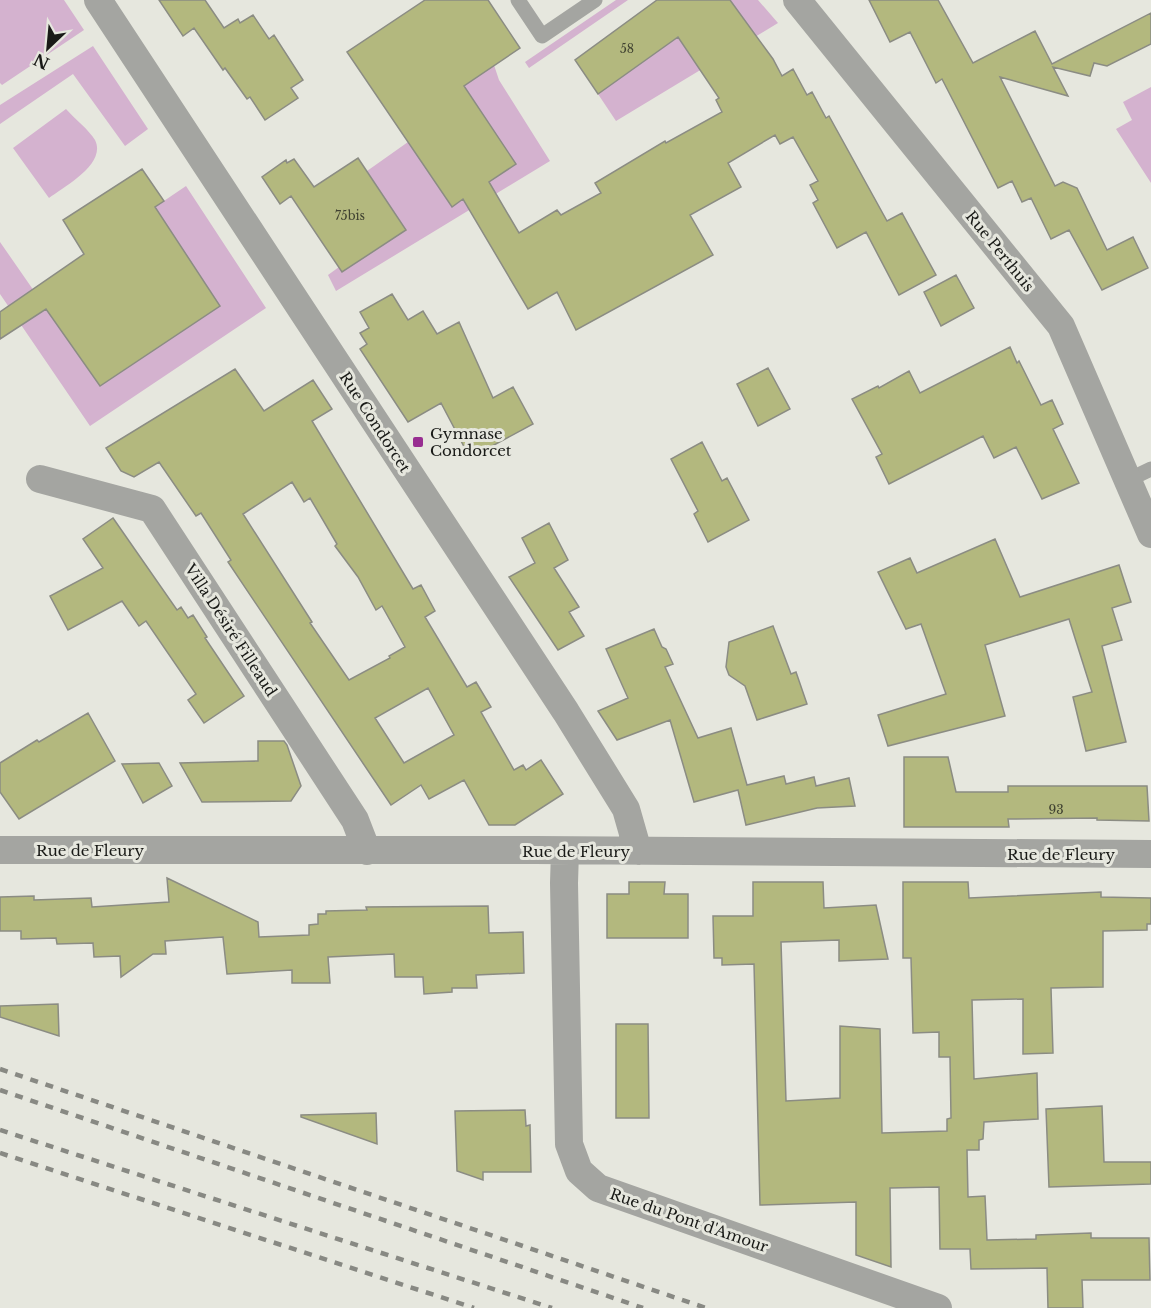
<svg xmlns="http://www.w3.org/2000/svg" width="1151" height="1308" viewBox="0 0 1151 1308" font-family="'Libre Baskerville',serif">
	<rect width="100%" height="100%" fill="#e6e7de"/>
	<path fill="#d4b2cf" d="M0,0H64L84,30L2,85L0,83Z
		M616,0H628L529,68L525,62Z
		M730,0H758L778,23L616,121L598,94L678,37L748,25Z
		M426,31L494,65L499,80L550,161L336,291L328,275L339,267L342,272L405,230L367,171L408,142L453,206L516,164Z
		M93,46L148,129L125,146L73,74L0,124V105Z
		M1151,87V183L1116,129L1132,120L1123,102Z
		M66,109C74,118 90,131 95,140C107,164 64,187 49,198L13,148Z
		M186,186L266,308L90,426L0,294V242L100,386L220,306L155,207Z"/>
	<path fill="#b3b87e" stroke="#8b8c83" stroke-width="1.5" fill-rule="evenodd" d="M159,0H205L224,28L238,19L240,23L253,15L269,39L274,35L303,80L291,88L298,98L265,120L250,97L247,99L225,68L223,70L194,28L183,36Z
		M425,0H488L520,48L464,86L516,164L489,182L519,233L557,210L561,215L601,193L595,183L665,141L666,143L722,112L716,100L719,98L678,37L598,94L575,60L657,0H730L773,59L782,76L793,69L807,95L812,92L826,118L829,116L887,221L902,213L936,275L899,295L866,232L837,248L813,203L818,200L810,185L818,181L793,137L780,144L775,135L728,163L741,187L690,215L713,255L576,330L557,292L528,309L463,199L452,207L347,52Z
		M869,0H938L973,63L1035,31L1052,64L1151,13V44L1107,66L1094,63L1090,76L1053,67L1068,96L1000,77L1055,186L1063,182L1077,188L1107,250L1133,237L1148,268L1102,290L1069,230L1051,239L1031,198L1022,202L1012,181L998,188L942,79L936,83L910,32L890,42Z
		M358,158L406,230L342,272L291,196L280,204L262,177L286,160L287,163L294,159L314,187Z
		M142,169L164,201L155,207L220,306L100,386L46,309L0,339V312L84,254L63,220Z
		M956,275L974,308L941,326L924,292Z
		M392,294L408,320L423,311L437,334L459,322L493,398L513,387L533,424L470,458L441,403L408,422L360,349L367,344L360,333L369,328L360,312Z
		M1010,347L1017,363L1019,361L1041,405L1052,400L1063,424L1053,429L1079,483L1042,499L1016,447L994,458L983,436L889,484L876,457L882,454L852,399L878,386L879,388L909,371L920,393Z
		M768,368L790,409L758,426L737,384Z
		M235,369L264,411L313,380L332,409L312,421L413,589L421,585L435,611L425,617L467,687L476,682L491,707L481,712L514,770L523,765L526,770L541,760L563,794L515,825H489L464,780L429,799L421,785L391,805L228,562L231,560L201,513L196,516L159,462L134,477L121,471L106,448ZM292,482L304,502L310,498L337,544L335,546L358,577L376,610L382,606L405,647L389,656L390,658L349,680L310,623L312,622L243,514ZM428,688L454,735L404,763L375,718Z
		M702,442L722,481L727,478L749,520L708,542L694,514L698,511L671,459Z
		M113,518L177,610L181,607L188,618L193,615L207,637L205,638L244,696L204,723L188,700L196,694L146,621L139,626L122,601L68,630L50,596L103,568L83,539Z
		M549,523L568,560L554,568L579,607L569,612L584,636L558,650L509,577L535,563L522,538Z
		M995,539L1020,597L1119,565L1131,602L1112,608L1122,640L1102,646L1126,742L1086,751L1073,697L1092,692L1069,619L985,645L1005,716L888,746L878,715L946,694L921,624L906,629L878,572L910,558L917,573Z
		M773,626L791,674L796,672L807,704L757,720L745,686L729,675L726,667L729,642Z
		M654,629L662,647L666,649L673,664L665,667L698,738L731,728L747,785L784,776L786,784L814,777L816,786L849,778L855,806L817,808L746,825L738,790L694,802L670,720L617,740L598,711L628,698L606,649Z
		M88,713L115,761L19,819L0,792V763L37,740L39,742Z
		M258,741H284L287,745L301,786L291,801L202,802L180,763L258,761Z
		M904,757H948L956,792H1008V786H1147L1149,821L1097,820V818L1008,819L1009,827H904Z
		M159,763L172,786L143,803L122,764Z
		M167,878L258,922L259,937L309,935V925L318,924V914H326V911L367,910L366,907L488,906L489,933L523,932L524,973L476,975L477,988H452V992L424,994L423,977H395L394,954L328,957L330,983H292V970L227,974L223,937L165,941L166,954H153L121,977L120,956L94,957L93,943L57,944L56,938L21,939V931H0V897L34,896V900L91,898L92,907L169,902Z
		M629,882H665L664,894H688V938H607V894H629Z
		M753,882H823L824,908L876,905L888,959L839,961V940L781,942L786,1101L840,1098V1026L880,1029L882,1133L947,1131V1119L951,1118L950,1057H939V1032L913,1033L911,958H903V882H968L969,898L1101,892V897L1151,898V924H1147V930L1103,931V987L1051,988L1053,1053L1023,1054V999L972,1000L974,1079L1037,1073L1038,1119L984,1122L983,1139L979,1140V1150H967L968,1197L985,1196L987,1240L1036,1239V1235L1091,1233V1238H1149L1150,1280H1082L1083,1308H1048L1047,1268L971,1269L970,1249H940L939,1187L890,1188L891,1267L856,1255V1202L760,1205L754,964L722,965V958H714L713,916H753Z
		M58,1004L59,1036L0,1017V1006Z
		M616,1024H648L649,1118H616Z
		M1102,1106L1104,1162H1151V1184L1049,1187L1046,1109Z
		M525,1110L526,1126L530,1125L531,1172H483V1180L457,1171L455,1111Z
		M376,1113L377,1144L301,1117V1115Z"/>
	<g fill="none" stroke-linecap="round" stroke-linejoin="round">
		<path stroke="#a4a5a1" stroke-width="15" d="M518,0L542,36L595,0
			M1128,480L1151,469"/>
		<path stroke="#a4a5a1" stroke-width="28" d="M98,0L566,712L626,809L638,851
			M797,0L1061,326L1151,534
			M40,479L152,509L355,820L367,851
			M0,850H535L1151,854
			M565,851L564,883L569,1144L579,1171L598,1188L938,1308"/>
		<path stroke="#888983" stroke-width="4.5" stroke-dasharray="8 8" stroke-linecap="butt" d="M0,1069L706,1308
			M0,1090L643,1308
			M0,1130L552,1308
			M0,1153L474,1308"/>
	</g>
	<rect fill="#982e91" stroke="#e6e7de" stroke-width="2" x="412" y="436" width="12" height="12" rx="3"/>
	<g text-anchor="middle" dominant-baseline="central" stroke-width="6" stroke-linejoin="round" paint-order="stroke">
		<g font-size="12" fill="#404231">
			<text x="627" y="48">58</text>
			<text x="350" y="215">75bis</text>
			<text x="1056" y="809">93</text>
		</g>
		<g font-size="15" fill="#191a17" stroke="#e6e7de">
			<text transform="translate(1000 251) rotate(51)">Rue Perthuis</text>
			<text transform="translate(375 422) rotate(57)">Rue Condorcet</text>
			<text transform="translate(231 630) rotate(57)">Villa Désiré Filleaud</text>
			<text x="90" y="850">Rue de Fleury</text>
			<text x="576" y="851">Rue de Fleury</text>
			<text x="1061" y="854">Rue de Fleury</text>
			<text transform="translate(689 1220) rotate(19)">Rue du Pont d'Amour</text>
		</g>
		<g font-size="15" fill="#191a17" stroke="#e6e7de" text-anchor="start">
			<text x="430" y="433">Gymnase<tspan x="430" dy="17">Condorcet</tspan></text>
		</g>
	</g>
	<g transform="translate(48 48) rotate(206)" stroke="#e6e7de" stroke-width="4.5" paint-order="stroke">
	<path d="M0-4.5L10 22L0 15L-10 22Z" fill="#191a17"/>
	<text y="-9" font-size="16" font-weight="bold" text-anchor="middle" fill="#191a17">N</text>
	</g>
</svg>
